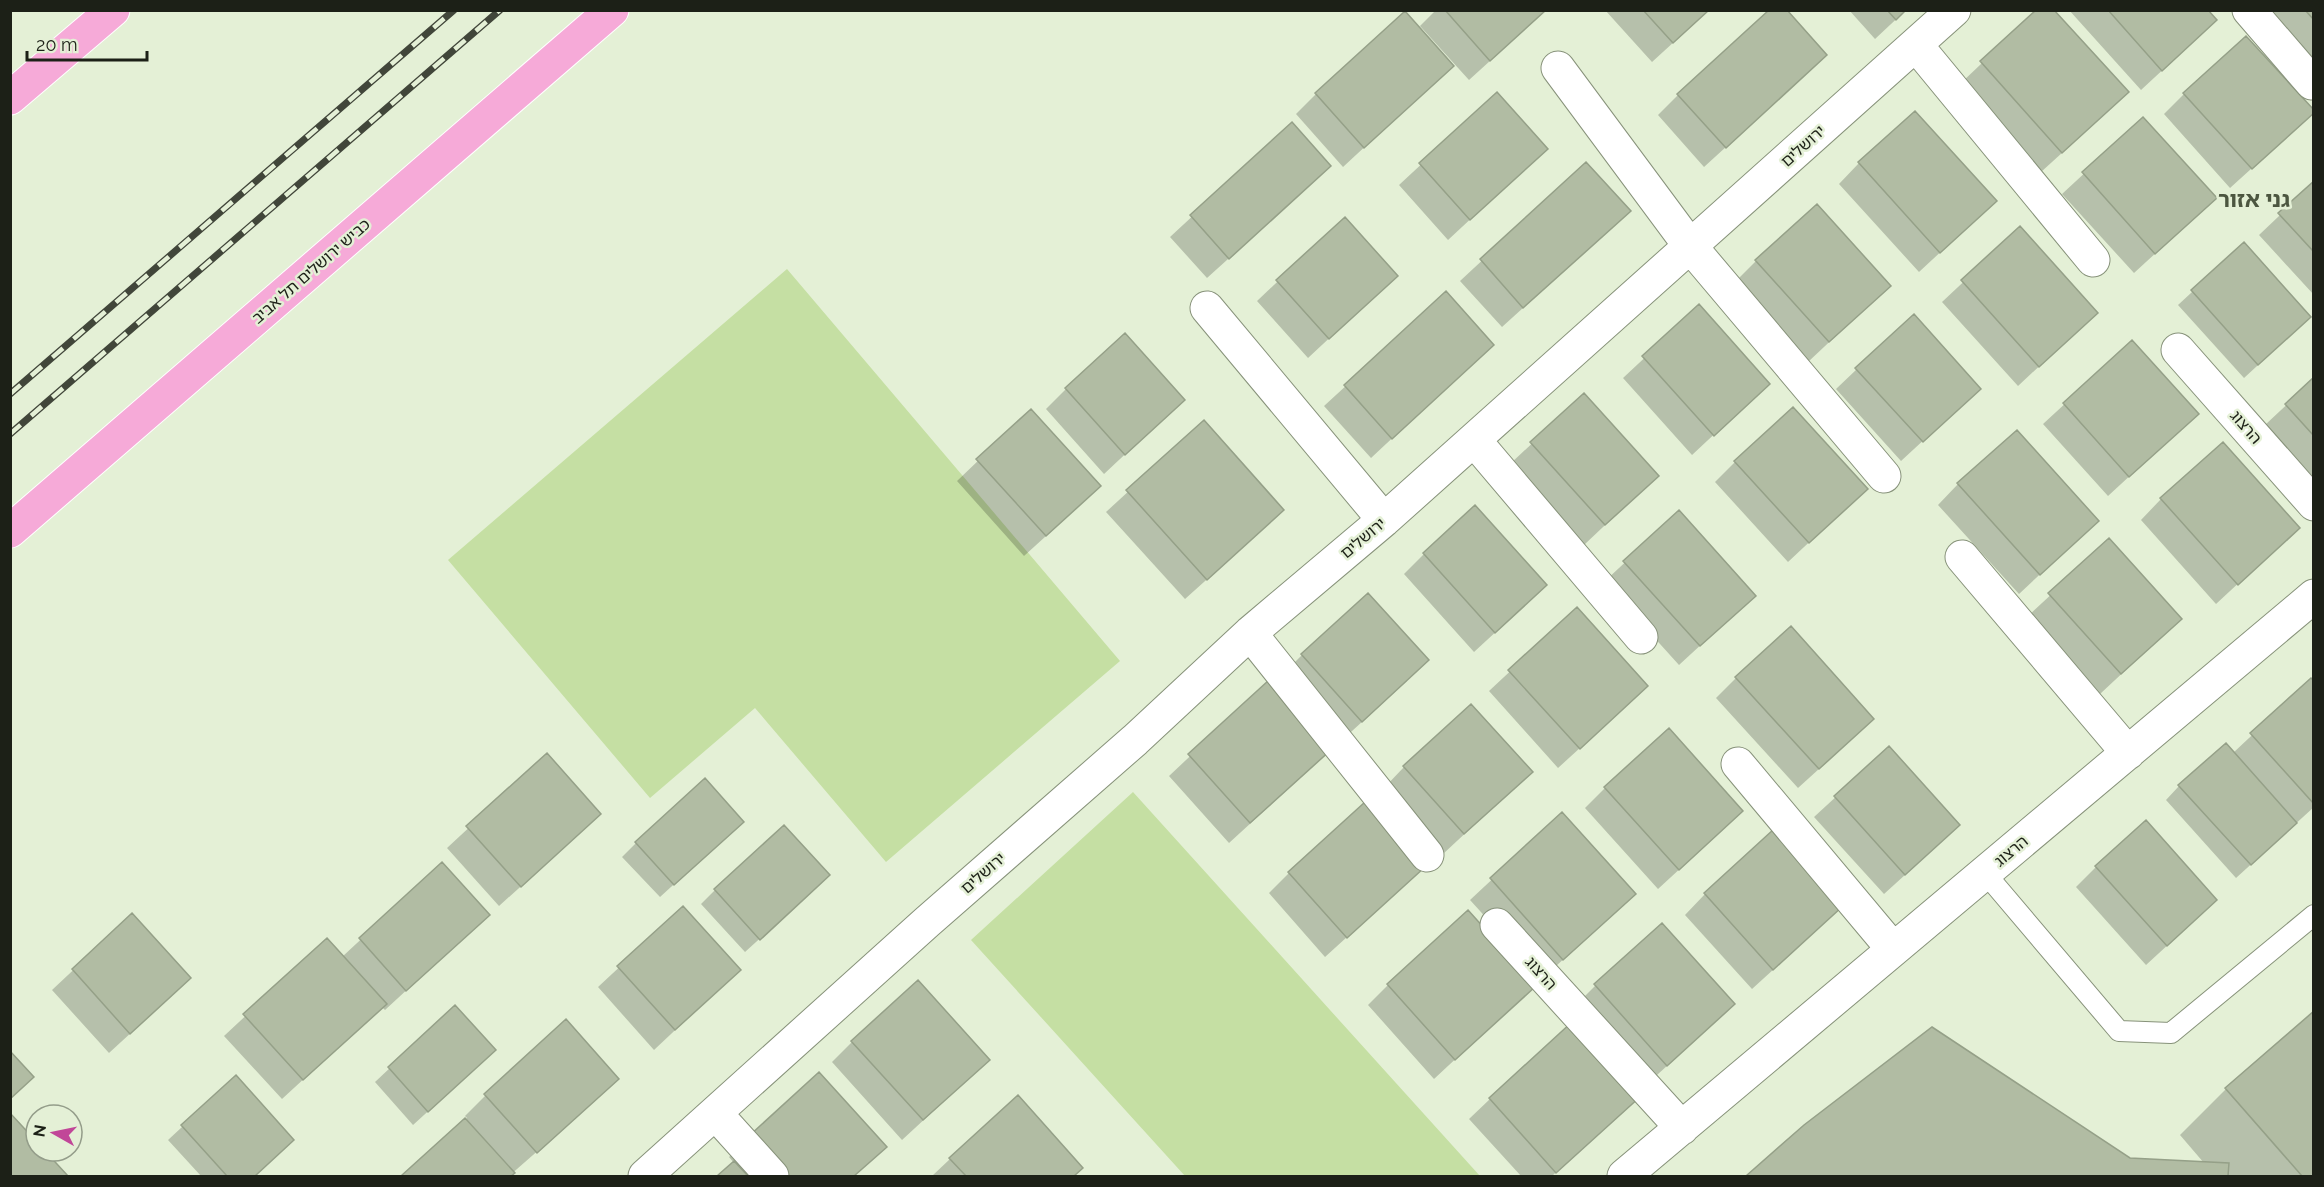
<svg xmlns="http://www.w3.org/2000/svg" width="2324" height="1187" viewBox="0 0 2324 1187" font-family="Raleway,'Noto Sans Hebrew',sans-serif">
	<rect width="100%" height="100%" fill="#e4f0d6"/>
	<path fill="#c5dfa3" d="M787,269L1120,661L886,862L755,708L650,798L448,560Z
		M1133,792L1480,1176H1185L971,940Z"/>
	<path fill="#0003" d="M1436,10H1546L1469,80L1420,26Z
		M1605,10H1709L1652,62Z
		M1849,10H1906L1875,39Z
		M2038,10L2106,113L2041,172L1961,83Z
		M2069,10H2206L2195,40L2141,90Z
		M2276,10H2314V63L2271,16Z
		M1452,66L1343,167L1296,114L1316,94Z
		M1805,75L1704,167L1658,115L1678,95Z
		M1497,94L1546,149L1448,240L1399,185Z
		M2184,94L2292,132L2230,188L2164,114Z
		M2143,119L2194,218L2134,273L2062,194Z
		M1292,124L1309,186L1207,278L1170,237Z
		M1859,163L1974,221L1919,272L1839,184Z
		M1586,164L1608,231L1502,327L1460,281Z
		M2314,183V295L2259,235Z
		M1344,219L1396,276L1308,358L1257,301Z
		M2020,229L2075,333L2018,386L1942,302Z
		M2244,244L2295,331L2244,378L2178,305Z
		M1756,261L1889,286L1808,362L1736,281Z
		M1446,294L1492,345L1371,458L1324,406Z
		M1699,307L1768,384L1692,455L1623,378Z
		M2132,342L2197,414L2108,496L2043,424Z
		M1857,369L1979,389L1901,461L1836,389Z
		M2314,379V478L2265,425Z
		M1066,389L1183,400L1104,474L1046,409Z
		M1584,395L1657,476L1584,545L1510,464Z
		M1030,411L1078,507L1024,556L957,481Z
		M1204,422L1262,530L1185,599L1106,512Z
		M1735,462L1866,489L1788,562L1715,482Z
		M1958,484L2097,521L2019,594L1938,505Z
		M2161,499L2298,528L2216,604L2141,520Z
		M1679,512L1754,596L1679,665L1604,582Z
		M2109,541L2159,639L2100,694L2029,615Z
		M1424,554L1525,605L1474,652L1404,574Z
		M1577,609L1626,706L1558,768L1489,691Z
		M1302,655L1407,681L1341,741L1282,675Z
		M1736,678L1852,739L1798,788L1716,698Z
		M2311,680L2314,683V807L2236,878L2166,800L2179,786L2233,753Z
		M1269,682L1310,769L1229,843L1169,776Z
		M1889,748L1938,845L1884,894L1814,817Z
		M546,756L579,834L499,906L447,848Z
		M1404,767L1531,772L1443,854L1384,788Z
		M1605,788L1721,831L1658,889L1585,808Z
		M1562,814L1634,894L1542,979L1470,900Z
		M728,835L660,897L622,857L636,843Z
		M442,864L488,915L385,1010L382,1007L282,1099L224,1036L327,940L342,957Z
		M2096,867L2195,920L2146,965L2076,887Z
		M1289,873L1402,887L1325,957L1269,893Z
		M814,889L745,952L701,904L715,890Z
		M1705,894L1821,926L1752,989L1685,915Z
		M683,908L739,970L654,1050L598,987Z
		M132,915L169,998L109,1053L52,990Z
		M1388,985L1534,986L1434,1079L1368,1005Z
		M1595,986L1713,1024L1646,1085L1575,1006Z
		M455,1007L480,1064L413,1125L375,1082Z
		M2314,1013V1176H1748L1805,1126L2130,1159L2204,1163L2180,1135L2226,1089Z
		M566,1022L597,1099L509,1176H403L467,1118L465,1116L485,1096Z
		M852,1042L967,1080L902,1140L832,1062Z
		M236,1077L278,1154L254,1176H201L168,1140Z
		M1639,1096L1552,1176H1521L1469,1119L1490,1099Z
		M10,1115L36,1144V1151H43L65,1176H10Z
		M750,1137L885,1147L854,1176H719L734,1163L729,1157Z
		M950,1159L1081,1168L1073,1176H932Z"/>
	<path fill="#b1bca3" stroke="#95a088" stroke-width="1.5" d="M1445,10H1546L1490,61Z
		M1643,10H1709L1673,43Z
		M1769,10H1787L1827,55L1726,148L1677,94Z
		M1887,10H1906L1896,20Z
		M2036,10H2054L2129,92L2062,153L1980,61Z
		M2108,10H2208L2217,20L2162,71Z
		M2305,10H2314V20Z
		M1405,11L1454,66L1364,148L1315,93Z
		M2246,36L2314,110V113L2252,169L2183,93Z
		M1497,92L1548,149L1470,220L1419,163Z
		M1915,111L1997,201L1940,253L1858,162Z
		M2143,117L2217,198L2155,254L2082,172Z
		M1292,122L1331,166L1229,259L1190,215Z
		M1586,162L1631,211L1523,308L1480,259Z
		M2314,181V252L2278,213Z
		M1817,204L1891,286L1829,342L1755,260Z
		M1345,217L1398,276L1329,339L1276,280Z
		M2020,226L2098,313L2039,367L1961,280Z
		M2244,242L2311,317L2258,365L2191,290Z
		M1446,291L1494,345L1392,439L1344,385Z
		M1699,304L1770,384L1714,436L1642,356Z
		M1914,314L1981,389L1923,442L1855,368Z
		M1125,333L1185,400L1125,455L1065,388Z
		M2132,340L2199,414L2129,477L2063,403Z
		M2314,377V436L2285,404Z
		M1584,393L1659,476L1605,525L1530,442Z
		M1793,407L1868,489L1809,543L1734,461Z
		M1031,409L1101,486L1046,536L976,459Z
		M1204,420L1284,510L1207,580L1126,490Z
		M2017,430L2099,521L2040,575L1957,483Z
		M2223,442L2300,528L2238,585L2160,498Z
		M1475,505L1547,585L1495,633L1423,553Z
		M1679,510L1756,596L1700,646L1623,561Z
		M2109,538L2182,619L2121,674L2048,593Z
		M1368,593L1429,660L1362,722L1301,654Z
		M1577,607L1648,686L1580,749L1508,670Z
		M1791,626L1874,719L1819,769L1735,677Z
		M2311,678L2314,681V804L2250,733Z
		M1269,680L1332,749L1250,823L1188,754Z
		M1471,704L1533,772L1464,834L1403,766Z
		M1669,728L1743,811L1679,870L1604,787Z
		M2226,743L2297,823L2251,865L2178,785Z
		M1889,746L1960,825L1905,875L1834,796Z
		M547,753L601,814L521,887L466,826Z
		M705,778L744,822L674,885L635,842Z
		M1365,802L1425,867L1347,938L1288,872Z
		M1562,812L1636,894L1563,960L1490,878Z
		M2146,820L2217,900L2167,946L2095,866Z
		M784,825L830,875L760,940L714,889Z
		M1774,829L1843,906L1773,970L1704,893Z
		M442,862L490,915L406,991L359,938Z
		M683,906L741,970L675,1030L617,966Z
		M1468,910L1536,986L1455,1060L1387,984Z
		M132,913L191,978L130,1034L72,969Z
		M1662,923L1735,1004L1667,1066L1594,984Z
		M327,938L387,1004L303,1080L243,1014Z
		M918,980L990,1060L923,1120L851,1041Z
		M455,1005L496,1050L428,1112L388,1067Z
		M2314,1011V1176H2302L2225,1088Z
		M566,1019L619,1079L537,1153L484,1094Z
		M1573,1021L1641,1096L1556,1173L1489,1098Z
		M1932,1027L2130,1158L2229,1163L2228,1176H1746L1804,1125Z
		M10,1051L34,1077L10,1099Z
		M819,1072L887,1147L854,1176H785L749,1136Z
		M236,1075L294,1140L255,1176H227L181,1125Z
		M1018,1095L1083,1168L1074,1176H966L949,1158Z
		M10,1113L36,1141V1151H45L68,1176H10Z
		M465,1118L515,1173L511,1176H401Z
		M734,1161L748,1176H717Z"/>
	<g fill="none" stroke-linecap="round" stroke-linejoin="round">
		<defs>
			<path id="lane" d="M1985,873L2119,1031L2171,1033L2314,915"/>
			<path id="street" d="M2249,10L2312,83
				M1916,45L2093,260
				M1558,68L1690,246L1884,476
				M1207,308L1384,520
				M2178,350L2314,504
				M1474,440L1641,637
				M1962,557L2128,753
				M1250,633L1427,855
				M1738,764L1893,949
				M1497,925L1682,1128
				M716,1114L772,1176
				M645,1176L927,922L1135,740L1250,633L1384,520L1954,10
				M1624,1176L2314,596"/>
			<path id="highway" d="M10,98L113,10
				M10,531L612,10"/>
		</defs>
		<use href="#lane" stroke="#87927a" stroke-width="22"/>
		<use href="#street" stroke="#87927a" stroke-width="35"/>
		<use href="#highway" stroke="#fff" stroke-width="35"/>
		<use href="#lane" stroke="#fff" stroke-width="20"/>
		<use href="#street" stroke="#fff" stroke-width="33"/>
		<use href="#highway" stroke="#f6aad8" stroke-width="33"/>
		<defs>
			<path id="rail" d="M10,394L454,10
				M10,434L500,10"/>
		</defs>
		<use href="#rail" stroke="#41463a" stroke-width="7"/>
		<use href="#rail" stroke="#e4f0d6" stroke-width="4.5" stroke-dasharray="14" stroke-linecap="butt"/>
	</g>
	<g text-anchor="middle" dominant-baseline="central" stroke-width="5" stroke-linejoin="round" paint-order="stroke">
		<g font-size="16" fill="#1c2017" stroke="#e4f0d6">
			<text transform="translate(1803 146) rotate(-42)">ירושלים</text>
			<text transform="translate(311 271) rotate(-41)">כביש ירושלים תל אביב</text>
			<text transform="translate(2246 427) rotate(49)">הרצוג</text>
			<text transform="translate(1363 538) rotate(-40)">ירושלים</text>
			<text transform="translate(2011 851) rotate(-40)">הרצוג</text>
			<text transform="translate(983 873) rotate(-41)">ירושלים</text>
			<text transform="translate(1541 973) rotate(48)">הרצוג</text>
		</g>
		<g font-size="22" font-weight="bold" fill="#4c5640" stroke="#e4f0d6">
			<text x="2254" y="199">גני אזור</text>
		</g>
	</g>
	<rect width="2324" height="1187" fill="none" stroke="#1c2017" stroke-width="24"/>
	<g transform="translate(54 1133) rotate(279)"><circle r="28" fill="#e4f0d6" stroke="#949d8a" stroke-width="1.5"/>
	<path d="M0-4.5L10 22L0 15L-10 22Z" fill="#c14698"/>
	<text y="-9" font-size="16" font-weight="bold" text-anchor="middle" fill="#1c2017">N</text>
	</g>
	<path d="M27 51v9h120v-9" fill="none" stroke="#1c2017" stroke-width="3"/>
	<text x="36" y="51" font-size="18" fill="#1c2017" stroke="#e4f0d6" stroke-width="4.5" paint-order="stroke">20 m</text>
</svg>
